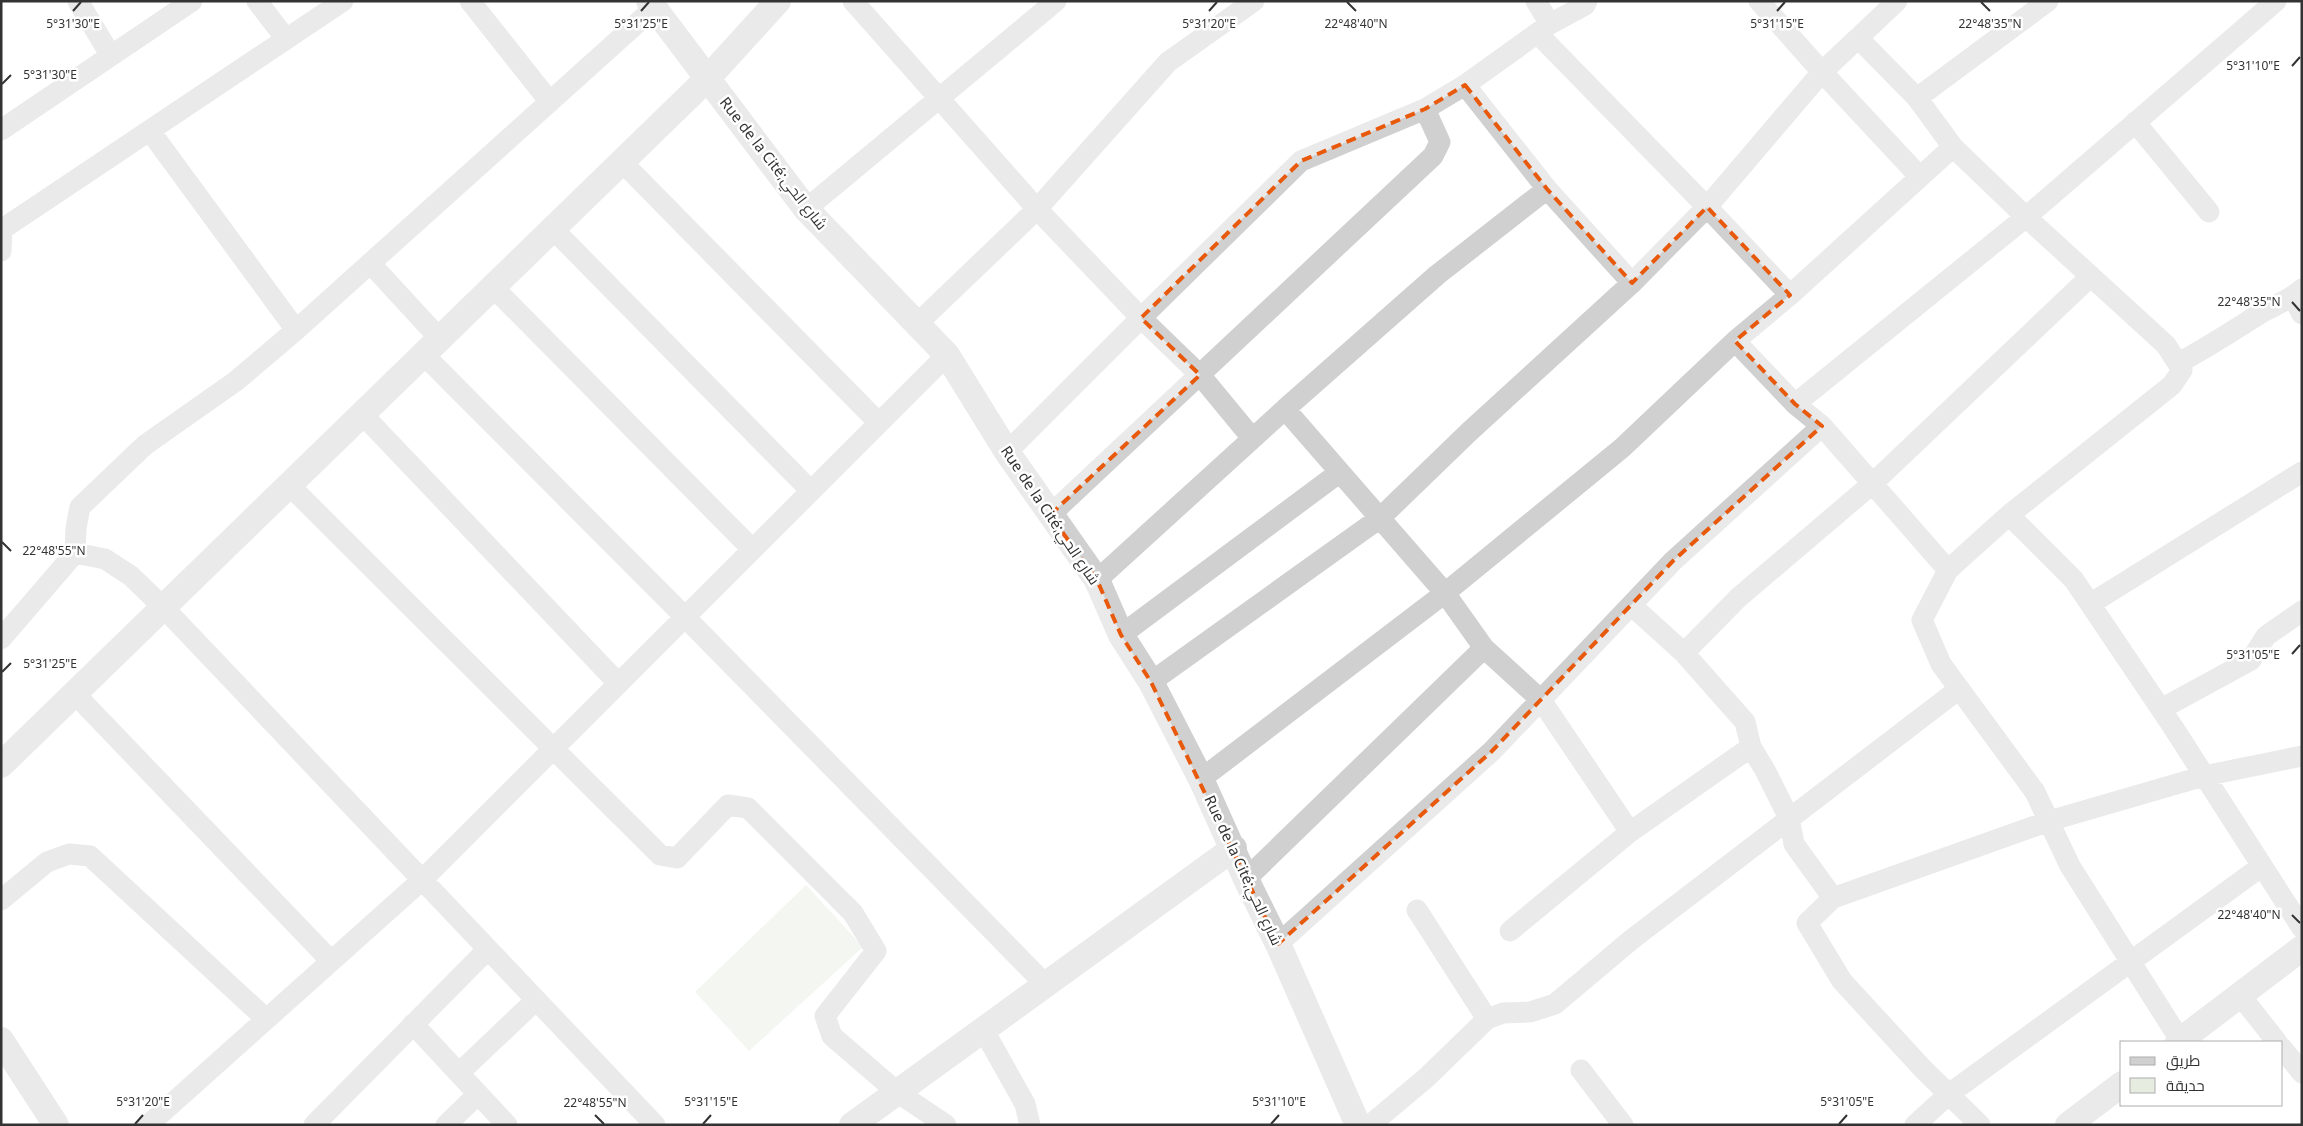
<svg xmlns="http://www.w3.org/2000/svg" width="2303" height="1126" viewBox="0 0 2303 1126" font-family="'Noto Sans',Cairo,sans-serif">
	<rect width="100%" height="100%" fill="#fff"/>
	<path fill="#e6ecdf" d="M806,885L863,947L749,1051L695,992Z"/>
	<g fill="none" stroke-linecap="round" stroke-linejoin="round">
		<path stroke="#d0d0d0" stroke-width="21" d="M78,1L111,56
			M257,1L286,39
			M470,1L550,102
			M853,1L1037,209L1141,318L1301,161L1425,109L1465,85
			M1536,1L1550,24L1465,85L1547,189L1632,283
			M1759,1L1822,72L1858,38L1917,98L2048,1
			M1550,24L1585,5L1587,1
			M1858,38L1897,1
			M1917,98L1953,147L2026,217L2276,1
			M2135,122L2209,212
			M1,130L192,1
			M150,131L296,330
			M622,162L879,423
			M1920,177L1822,72L1707,207L1790,295L1735,341L1795,404L2026,217L2166,345L2182,370
			M806,209L1056,1
			M553,229L811,491
			M1,230L343,1
			M1,251L2,229
			M370,263L440,339
			M493,287L752,549
			M1790,295L1953,147
			M2293,297L2302,314
			M917,324L1037,209L1168,62L1254,1
			M424,355L685,617L1045,984
			M2182,370L2180,362C2208,347 2234,330 2261,313C2275,305 2290,300 2302,289
			M1795,404L1822,426L1948,570
			M363,415L618,683
			M1007,452L1141,318L1200,375L1252,438
			M290,486L660,855L677,858L728,805L748,808L853,913L876,951L825,1016L832,1036L897,1092L946,1125
			M1050,515L1433,156L1440,142L1425,109
			M2009,515L2074,580L2173,727L2302,928
			M75,553L105,559L131,576L164,608L655,1125
			M1097,580L1285,409
			M2090,604L2302,472
			M1631,605L1684,653L1745,722L1751,747L1765,770L1789,818L1794,844L1833,898
			M1121,635L1340,472
			M1,639L75,553L76,528L80,507L145,445L236,381L296,330L654,8
			M1484,648L1445,593L1285,409L1437,275L1547,189
			M1684,653L1738,598L1872,484L2091,276
			M1151,682L1380,518L1469,432L1632,283L1707,207L1537,33
			M75,694L331,961
			M2161,709L2251,660L2266,636L2302,611
			M1201,779L1445,593L1622,448L1735,341
			M1246,879L1484,648L1541,700L1630,832
			M1,900L47,862L69,854L90,856L266,1019
			M1417,910L1487,1019
			M1510,931L1630,832L1751,747
			M1278,944L1492,751L1673,561L1822,426
			M2240,995L2277,1042
			M413,1024L507,1125
			M983,1029L1025,1104L1030,1125
			M2180,1040L2070,866L2035,792L1941,664L1922,620L1948,570L2009,515L2172,385L2182,370
			M2282,1048L2302,1073
			M1581,1070L1623,1125
			M459,1073L536,1000
			M148,1125L422,880L947,355
			M314,1125L488,949
			M446,1125L478,1094
			M1370,1125L1426,1078L1487,1019L1503,1013L1530,1012L1555,1004L1631,940L1959,689
			M1915,1125L1949,1094L2262,866
			M1980,1125L1923,1069L1842,981L1807,923L1833,898L2049,821L2204,776L2302,756"/>
		<path stroke="#d0d0d0" stroke-width="26" d="M649,1L806,209L947,355L1007,452L1097,580L1121,635L1151,682L1201,779L1246,879L1278,944L1358,1125
			M1,765L707,79L778,1
			M1,1040L56,1125
			M2178,1042L2302,948
			M852,1125L1234,848
			M2068,1125L2122,1084"/>
	</g>
	<path d="M0 0H2303V1126H0ZM1465,85L1547,189L1632,283L1707,207L1790,295L1735,341L1795,404L1822,426L1673,561L1492,751L1278,944L1151,682L1121,635L1097,580L1050,515L1200,375L1141,318L1301,161L1425,109Z" fill="#fff" fill-opacity=".55" fill-rule="evenodd"/>
	<path fill="none" stroke="#e8590c" stroke-width="4" stroke-dasharray="10 6" stroke-linejoin="round" d="M1465,85L1547,189L1632,283L1707,207L1790,295L1735,341L1795,404L1822,426L1673,561L1492,751L1278,944L1151,682L1121,635L1097,580L1050,515L1200,375L1141,318L1301,161L1425,109Z"/>
	<path fill="none" stroke="#333" stroke-width="2" d="M1347,2L1356,11M1981,2L1990,11M73,11L81,2M641,11L649,2M1209,11L1217,2M1777,11L1785,2M2292,66L2300,57M2,84L11,75M2292,302L2300,311M2,542L11,551M2292,654L2300,645M2,672L11,663M2292,915L2300,923M595,1115L604,1124M135,1124L143,1115M703,1124L711,1115M1271,1124L1279,1115M1839,1124L1847,1115"/>
	<g text-anchor="middle" dominant-baseline="central" stroke-width="5" stroke-linejoin="round" paint-order="stroke">
		<g font-size="15" fill="#333" stroke="#fff">
			<text transform="translate(774 163) rotate(52)">Rue de la Cité;شارع الحي</text>
			<text transform="translate(1051 515) rotate(56)">Rue de la Cité;شارع الحي</text>
			<text transform="translate(1244 870) rotate(65)">Rue de la Cité;شارع الحي</text>
		</g>
	</g>
	<g font-size="12" text-anchor="middle" fill="#333" stroke="#fff" stroke-width="5" stroke-linejoin="round" paint-order="stroke">
		<text x="1356" y="28">22°48'40"N</text>
		<text x="1990" y="28">22°48'35"N</text>
		<text x="73" y="28">5°31'30"E</text>
		<text x="641" y="28">5°31'25"E</text>
		<text x="1209" y="28">5°31'20"E</text>
		<text x="1777" y="28">5°31'15"E</text>
		<text x="2253" y="70">5°31'10"E</text>
		<text x="50" y="79">5°31'30"E</text>
		<text x="2249" y="306">22°48'35"N</text>
		<text x="54" y="555">22°48'55"N</text>
		<text x="2253" y="659">5°31'05"E</text>
		<text x="50" y="668">5°31'25"E</text>
		<text x="2249" y="919">22°48'40"N</text>
		<text x="143" y="1106">5°31'20"E</text>
		<text x="711" y="1106">5°31'15"E</text>
		<text x="1279" y="1106">5°31'10"E</text>
		<text x="1847" y="1106">5°31'05"E</text>
		<text x="595" y="1107">22°48'55"N</text>
	</g>
	<rect width="2303" height="1126" fill="none" stroke="#333333" stroke-width="5"/>
	<rect x="2120" y="1041" width="162" height="65" fill="#ffffff" stroke="#adadad"/>
	<rect x="2130" y="1057" width="25" height="8" fill="#d0d0d0" stroke="#adadad"/>
	<text x="2166" y="1066" font-size="15" fill="#333333">طريق</text>
	<rect x="2130" y="1078" width="25" height="15" fill="#e6ecdf" stroke="#adadad"/>
	<text x="2166" y="1091" font-size="15" fill="#333333">حديقة</text>
</svg>
